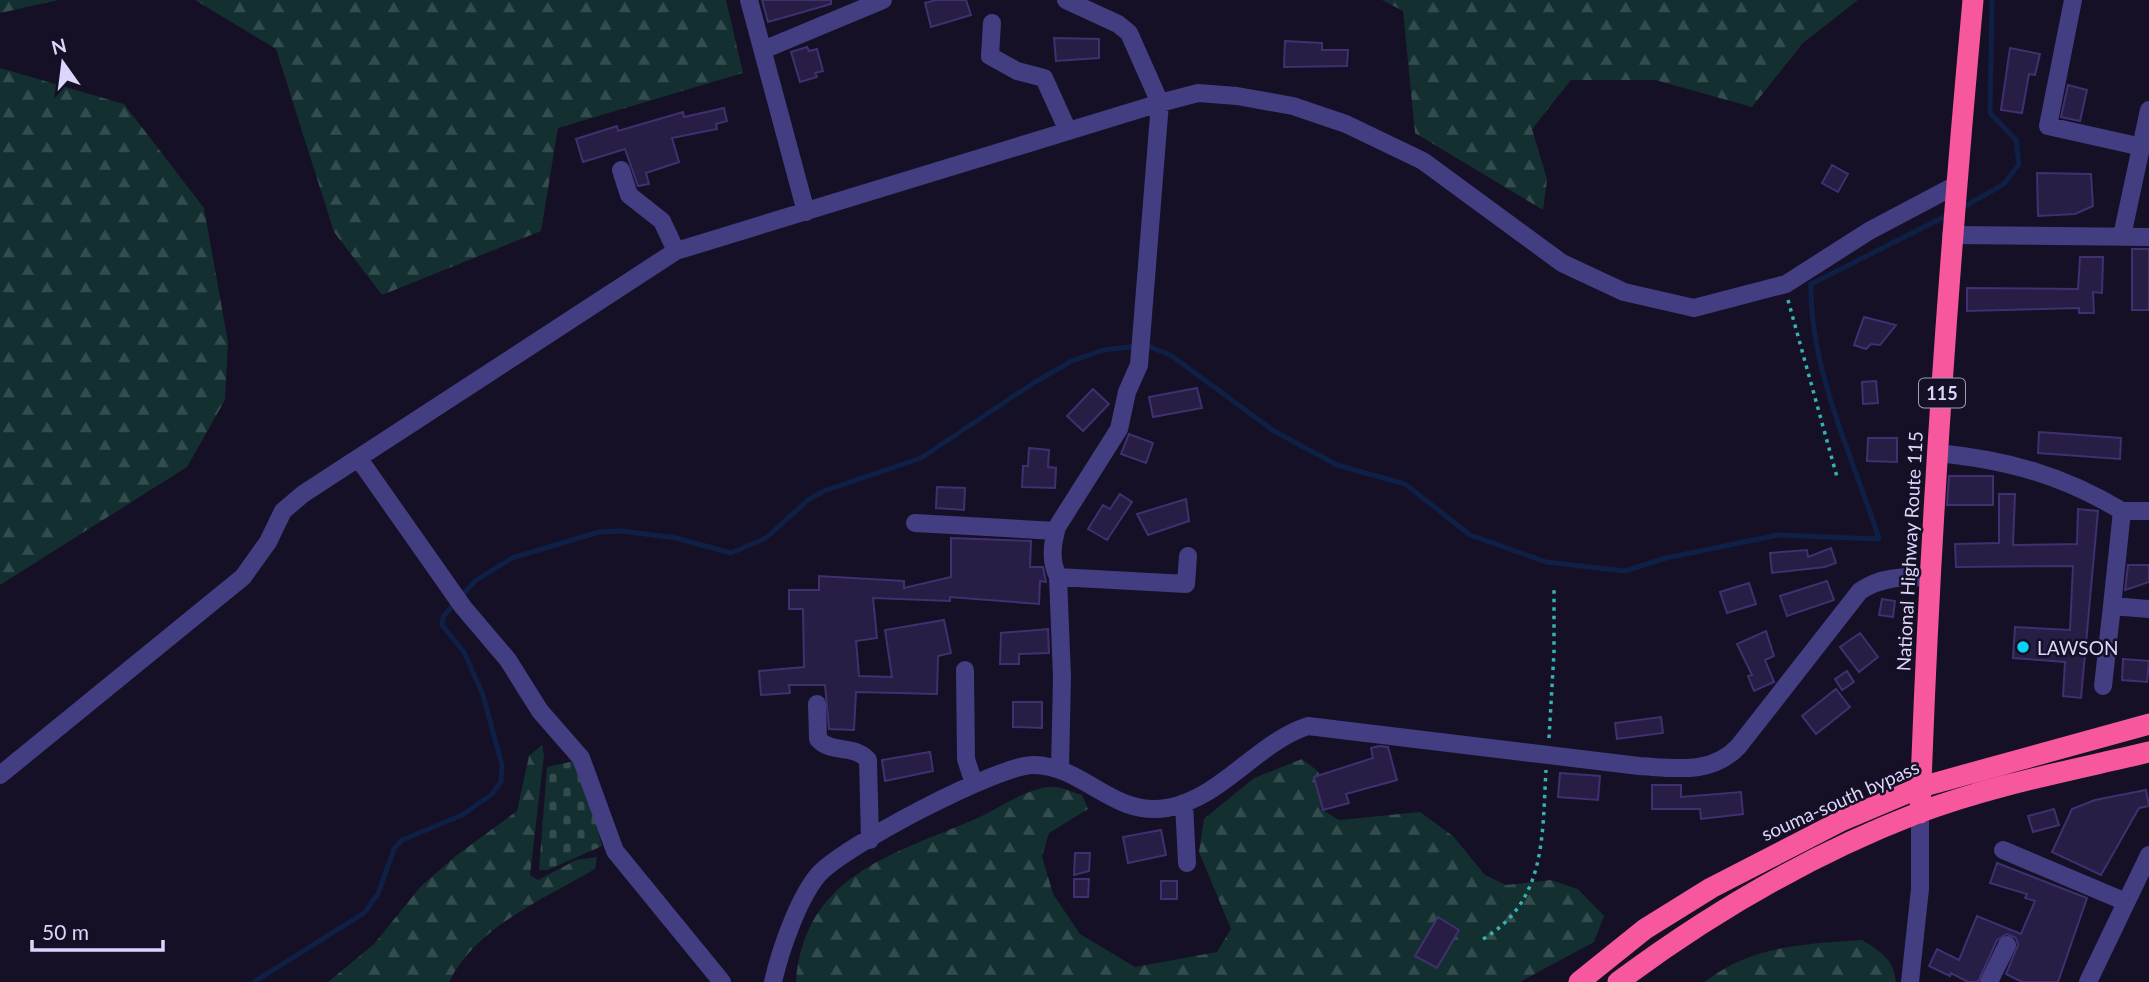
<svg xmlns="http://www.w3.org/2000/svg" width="2149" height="982" viewBox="0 0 2149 982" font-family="Lato,sans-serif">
	<defs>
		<pattern id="forest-firs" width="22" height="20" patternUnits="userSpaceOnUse" patternTransform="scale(1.75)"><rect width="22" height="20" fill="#132f2f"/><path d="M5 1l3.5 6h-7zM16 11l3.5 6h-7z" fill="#354c4e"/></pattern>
		<pattern id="cemetery-stones" width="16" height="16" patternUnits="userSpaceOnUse" patternTransform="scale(1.75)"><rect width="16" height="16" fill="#132f2f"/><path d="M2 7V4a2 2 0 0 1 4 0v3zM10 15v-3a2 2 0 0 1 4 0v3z" fill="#354c4e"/></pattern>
	</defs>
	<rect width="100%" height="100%" fill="#151025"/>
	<path fill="url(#forest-firs)" d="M0,0H59L0,13Z
		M195,0H726L743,73L558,128L541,231L382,295L334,232L276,49Z
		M1382,0H1858L1803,43L1752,107L1655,80H1571L1532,129L1547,179L1543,210L1415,133L1403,11Z
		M0,68L124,104L204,208L228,342L225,400L187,467L0,585Z
		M542,745L544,755L530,875L538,880L576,860L597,857L595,869C544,899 476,927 449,982H328L374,944L421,886L457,855L517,811L529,756Z
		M1302,759L1319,772L1321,809L1339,820L1420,812L1453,836L1485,875L1506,885L1551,880L1578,889L1604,916L1594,942L1520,982H796C804,876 891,855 973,820C995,811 1032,784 1056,787C1065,788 1074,793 1082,795L1088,809L1049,833L1042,856L1053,894L1080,934L1135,967L1217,952L1231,929L1199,852L1204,819L1254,778Z
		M1862,940C1882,952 1893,959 1896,982H1704C1753,945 1803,944 1862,940Z"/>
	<path fill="url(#cemetery-stones)" d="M579,760L602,846L548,870H539L547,767Z"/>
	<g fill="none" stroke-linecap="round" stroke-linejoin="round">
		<path stroke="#0f2046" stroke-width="5" d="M1960,209L2004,184L2019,164L2016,140L1990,113L1992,0
			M254,982L364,913L378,894L394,849L402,840L462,815L491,795L501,782L502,765L483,695L464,652L442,625L443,617L475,581L512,558L599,532L622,531L676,538L731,553L766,538L808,500L824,491L921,458L1035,382L1072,361L1103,350L1146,345L1172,356L1274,431L1337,465L1405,484L1470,535L1546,562L1625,571L1666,558L1778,535L1879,539C1853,457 1810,372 1811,284L1948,215"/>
	</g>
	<path fill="#271d45" stroke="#403070" stroke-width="2" d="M762,0H831V4L768,22Z
		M936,0H966L971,15L931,27L925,3Z
		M1054,38L1099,39V58L1056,61Z
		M1285,41L1322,43V50H1348L1347,66L1284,67Z
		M807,47L809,51L817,49L823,71L815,73L817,77L800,82L791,52Z
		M2010,48L2040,54L2035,75L2029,74L2022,113L2001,110Z
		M2068,85L2087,90L2080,121L2061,117Z
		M724,108L727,121L716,124L717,129L672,138L679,162L646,173L649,184L638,186L625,149L583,162L576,139L617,126L618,131L683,112L684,117Z
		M1832,165L1848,174L1838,192L1822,183Z
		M2037,173L2091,174L2093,206L2075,214L2038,216Z
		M2132,249H2149V310H2132Z
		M2080,257H2103L2102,293L2093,292L2094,313H2079V308L1967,311V288L2078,289Z
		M1864,317L1896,325L1880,345L1871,344L1866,349L1854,345Z
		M1876,381L1878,403L1863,404L1862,382Z
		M1197,388L1202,408L1153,417L1149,397Z
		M1093,389L1109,404L1083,431L1067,416Z
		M2039,432L2121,438L2120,459L2038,453Z
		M1129,434L1153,443L1146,463L1121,454Z
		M1868,438H1897V462L1867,461Z
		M1029,448L1049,450L1048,467L1056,468L1055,488L1022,487L1023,466H1028Z
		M1949,476H1993V505H1947Z
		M937,487L965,488L964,510L936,508Z
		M1120,494L1132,502L1107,540L1088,529L1103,505L1110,509Z
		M1999,494H2015L2013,545L2077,544L2078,509L2098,511L2081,698L2063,696L2065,662L2013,658L2015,627L2070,630L2073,566L1956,567L1955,544L1999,543Z
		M1186,499L1189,521L1148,535L1137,514Z
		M951,538L1031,541L1030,567H1043L1046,582L1040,581L1039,604L950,597V601L873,598L877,638L856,641L859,676L892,677L885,630L944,620L951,653L938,656L937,694L856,692L854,730L829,729L825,685H789L790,693L761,695L759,671L804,667L803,609H789V590H819V576L904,581V588L951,577Z
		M1831,548L1836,563L1825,567L1772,573L1770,553L1807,550L1808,557Z
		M2128,565H2149V582L2125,590Z
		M1827,581L1834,600L1787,616L1780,596Z
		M1749,583L1756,604L1727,613L1720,592Z
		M1882,599L1895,601L1893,617L1879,615Z
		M1048,629L1049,653L1019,654V664H1000L1001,633Z
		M1766,631L1774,656L1765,660L1774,682L1754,691L1748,676L1752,675L1737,644Z
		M1860,633L1878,657L1859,672L1840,647Z
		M2123,659L2149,661L2147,682L2122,680Z
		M1847,671L1854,682L1842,690L1835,679Z
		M1836,689L1850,707L1816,734L1802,716Z
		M1013,702H1042V728L1013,727Z
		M1661,717L1663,733L1617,739L1615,723Z
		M1379,746L1388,747L1397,780L1346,794L1349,803L1323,810L1314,777L1373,758L1371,748Z
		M930,752L933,771L885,781L882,760Z
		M1560,773L1600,776L1598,800L1558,797Z
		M1652,785H1681V797L1741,792L1743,814L1701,819L1700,809H1652Z
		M2146,790L2149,806L2139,808L2101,875L2052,852L2072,809L2095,800Z
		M2054,809L2059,825L2033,832L2028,816Z
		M1161,830L1166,855L1128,863L1123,837Z
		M1075,853H1090L1089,871L1074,875Z
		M1997,863L2087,898L2058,982H2022L2006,974L2018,945L2016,938L2007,934L1997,940L1978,982H1968L1951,973L1950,976L1929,966L1937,949L1959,960L1977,916L2021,934L2035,901L2025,898L2027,894L1990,883Z
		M1074,879H1089L1088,897H1074Z
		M1161,881H1177V899H1161Z
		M1438,917L1459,930L1437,968L1415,956Z"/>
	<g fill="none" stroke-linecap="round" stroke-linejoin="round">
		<path stroke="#35b2b1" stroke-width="3.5" stroke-dasharray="3.5 5" stroke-linecap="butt" d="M1788,300L1837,477
			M1549,738L1554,652V589
			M1483,939C1547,901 1542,835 1546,770"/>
		<path stroke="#433d82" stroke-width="18" d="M749,0L806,212
			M2073,0L2048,126L2142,147
			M992,23L990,56L1017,71L1044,78L1068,131
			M763,50L883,0
			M621,170L629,195L662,221L676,251
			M1951,235L2149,237
			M2122,236L2149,110
			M1938,453C2007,460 2062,475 2122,511L2112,606L2149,609
			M359,459L463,607L508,660L540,711L581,758L615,851L722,982
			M2122,511H2149
			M915,523L1056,531
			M1058,577L1186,584L1188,556
			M965,670L966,759L974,784
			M2103,686L2112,606
			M817,704L818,739C833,755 852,743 868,760L870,840
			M1060,768L1062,677L1058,577C1050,560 1052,545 1057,527L1119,429L1127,392L1139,365L1160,103L1129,33L1118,24L1066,0
			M0,775L243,577L268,542L283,511L303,494L676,251L1160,103L1198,93L1237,96L1293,106L1346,124L1423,161L1562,263L1624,292L1694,308L1786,284L1869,231L1956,185
			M1184,803L1187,863
			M2003,850L2126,902
			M773,982C780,951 798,899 818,875C842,847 999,764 1034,765C1085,766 1112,817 1167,808C1222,798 1256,743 1308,726L1639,766C1675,768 1711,775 1738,747L1860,591C1881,577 1904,576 1928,578
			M1910,982L1920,889V813
			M1989,982L2007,945
			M2088,982L2149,855"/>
		<path stroke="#f7579c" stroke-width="21" d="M1920,813C1929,541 1948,271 1973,0
			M1579,982L1645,929L1711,888L1843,820L1921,787L2149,724
			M1618,982C1709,914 1812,854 1918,813C1992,785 2073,770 2149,752"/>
	</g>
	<circle fill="#0bd2f4" stroke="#151025" stroke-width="2.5" cx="2023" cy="647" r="7"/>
	<g text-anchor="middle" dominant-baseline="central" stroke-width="5" stroke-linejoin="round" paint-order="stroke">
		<rect fill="#151025" stroke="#a09bbc" stroke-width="2" x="1919" y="378.5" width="46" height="29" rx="5"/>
		<g font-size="18" font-weight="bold" fill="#dcd6fd">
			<text x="1942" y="393">115</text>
		</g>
		<g font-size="19" fill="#dcd6fd" stroke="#151025">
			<text transform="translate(1909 551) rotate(-87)">National Highway Route 115</text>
			<text transform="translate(1840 800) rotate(-24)">souma-south bypass</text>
		</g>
		<g font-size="19" fill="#dcd6fd" stroke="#151025" text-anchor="start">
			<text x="2037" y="647">LAWSON</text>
		</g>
	</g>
	<g transform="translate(63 63) rotate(346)" stroke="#151025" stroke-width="5" paint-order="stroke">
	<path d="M0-5L12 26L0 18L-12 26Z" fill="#dcd6fd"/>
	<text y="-10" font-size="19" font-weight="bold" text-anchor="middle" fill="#dcd6fd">N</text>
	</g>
	<path d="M32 940v10h131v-10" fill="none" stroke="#dcd6fd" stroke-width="3.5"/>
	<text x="42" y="940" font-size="21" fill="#dcd6fd" stroke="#151025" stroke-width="5" paint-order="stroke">50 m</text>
</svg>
